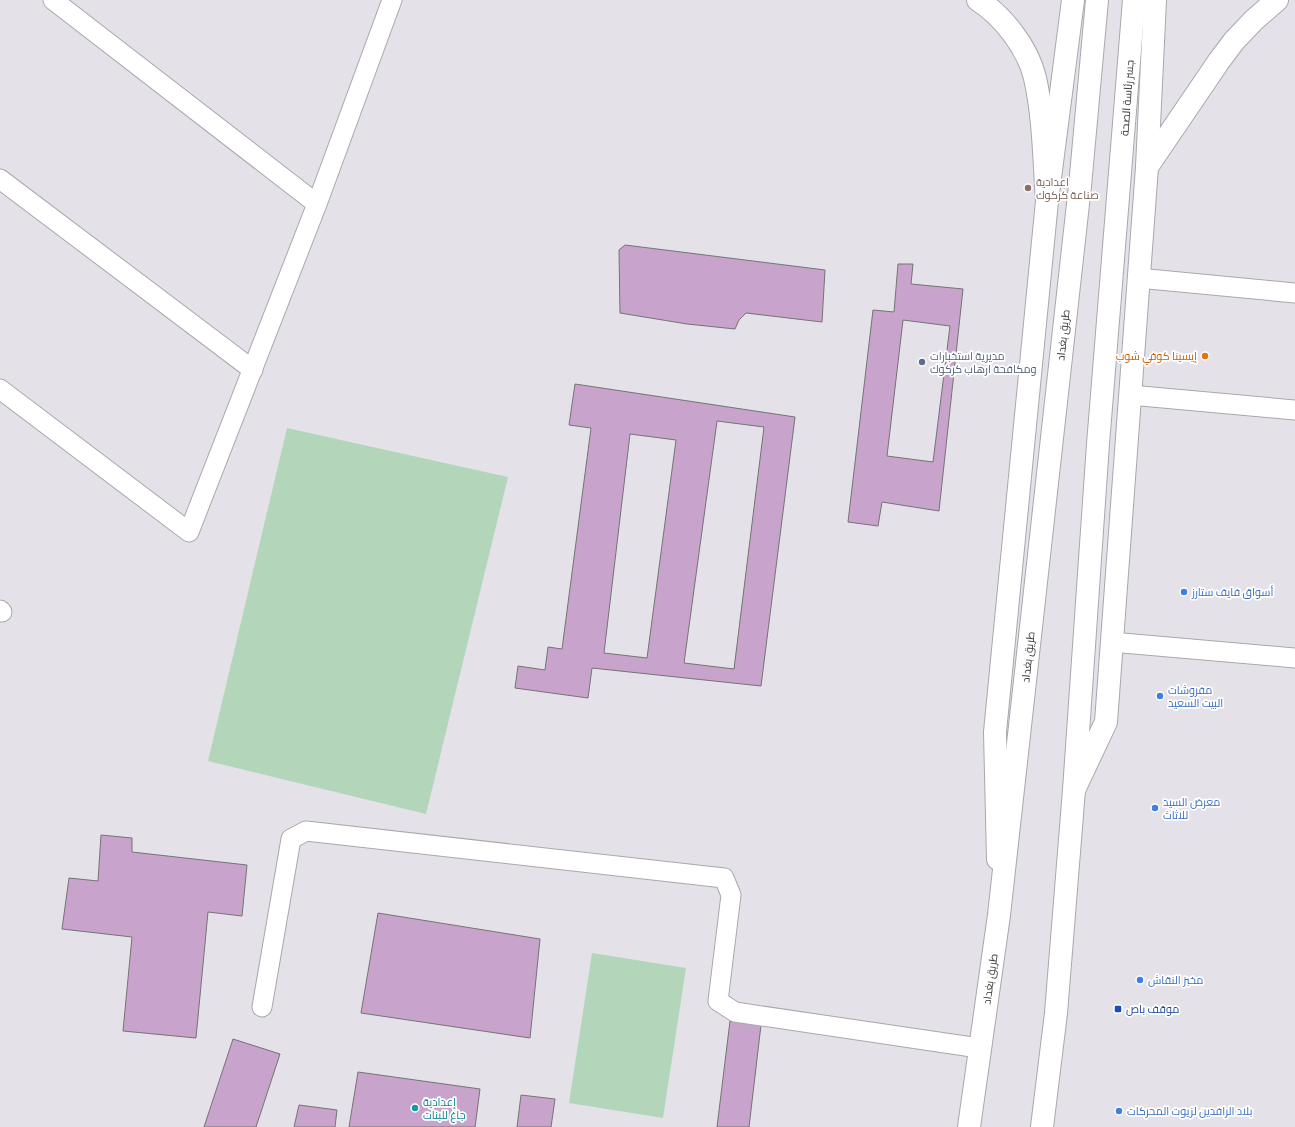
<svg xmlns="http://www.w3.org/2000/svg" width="1295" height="1127" viewBox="0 0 1295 1127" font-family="'PT Sans Narrow',Cairo,sans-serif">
	<rect width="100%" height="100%" fill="#e4e2e8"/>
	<path fill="#b3d6bb" d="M287,428L508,477L426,814L208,761Z
		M592,953L686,968L663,1118L569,1103Z"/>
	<path fill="#c8a4cc" stroke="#767276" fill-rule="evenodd" d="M625,245L825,270L822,322L746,313L739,320L735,329L687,324L620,313L619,250Z
		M898,264H913L911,284L963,289L939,511L882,502L878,526L848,522L873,310L894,312ZM903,320L950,326L933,462L887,456Z
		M575,384L795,417L761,686L592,668L588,698L515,688L518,666L545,670L548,647L562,649L591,428L569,425ZM717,421L764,427L734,669L684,663ZM630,434L676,440L647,658L604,653Z
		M101,835L132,838V852L247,865L242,916L208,912L196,1038L123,1031L132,937L62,929L69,878L98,881Z
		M378,913L540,939L530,1038L361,1013Z
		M730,1021L761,1025L749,1127H717Z
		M233,1039L280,1054L256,1127H204Z
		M358,1072L480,1089L475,1127H349Z
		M521,1095L555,1099L551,1127H517Z
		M299,1105L337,1110L335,1127H294Z"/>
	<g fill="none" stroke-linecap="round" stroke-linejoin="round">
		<defs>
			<path id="minor" d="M53,0L317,204
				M0,179L253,370
				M1138,278L1295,293
				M0,389L189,532L317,204L392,0
				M1130,395L1295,410
				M0,610L2,612
				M1111,642L1295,658
				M262,1007L291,839L306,831L724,878L731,895L718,1001L735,1012L979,1048"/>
			<path id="tertiary" d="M1074,790L1106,722L1147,167L1155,0
				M998,859L995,732L1047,201L1073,0"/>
			<path id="primary" d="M978,0C1003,16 1028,48 1035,78C1044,118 1044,160 1047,201
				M1147,167L1219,61L1234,41L1254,20L1277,0
				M969,1127L999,915L1080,186L1097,0
				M1042,1127L1056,1013L1074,790L1098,444L1134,0"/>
		</defs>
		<use href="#minor" stroke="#a9a7ad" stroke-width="21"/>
		<use href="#tertiary" stroke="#a9a7ad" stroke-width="24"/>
		<use href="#primary" stroke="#a9a7ad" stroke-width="24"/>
		<use href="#minor" stroke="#fff" stroke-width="19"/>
		<use href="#tertiary" stroke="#fff" stroke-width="22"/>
		<use href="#primary" stroke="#fff" stroke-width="22"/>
	</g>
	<circle fill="#8d6e63" stroke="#fff" stroke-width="1.5" cx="1028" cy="188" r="4"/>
	<circle fill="#e8710a" stroke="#fff" stroke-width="1.5" cx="1205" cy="356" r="4"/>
	<circle fill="#5c6f8a" stroke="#fff" stroke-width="1.5" cx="922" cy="362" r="4"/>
	<g fill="#3f7fe0" stroke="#fff" stroke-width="1.5">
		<circle cx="1184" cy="592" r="4"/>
		<circle cx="1160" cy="696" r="4"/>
		<circle cx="1155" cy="808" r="4"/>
		<circle cx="1140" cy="980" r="4"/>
		<circle cx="1119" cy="1111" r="4"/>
	</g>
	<rect fill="#1a4fb4" stroke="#fff" stroke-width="1.5" x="1114" y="1005" width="8" height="8" rx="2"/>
	<circle fill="#0f9aa8" stroke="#fff" stroke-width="1.5" cx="415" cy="1108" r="4"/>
	<g text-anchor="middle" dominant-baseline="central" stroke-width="3.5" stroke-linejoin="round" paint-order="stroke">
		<g font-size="11" fill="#3c3b3e" stroke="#fff">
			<text transform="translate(1127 98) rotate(-86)">جسر رئاسة الصحة</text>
			<text transform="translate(1063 335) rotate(-84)">طريق بغداد</text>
			<text transform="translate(1028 657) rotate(-84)">طريق بغداد</text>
			<text transform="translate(990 979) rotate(-82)">طريق بغداد</text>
		</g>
		<g font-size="11" fill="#785e54" stroke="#fff" text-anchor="start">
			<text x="1036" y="182">اعدادية<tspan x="1036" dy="13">صناعة كركوك</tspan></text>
		</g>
		<g font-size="11" fill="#4e5e75" stroke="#fff" text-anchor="start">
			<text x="930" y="356">مديرية استخبارات<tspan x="930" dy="13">ومكافحة ارهاب كركوك</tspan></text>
		</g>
		<g font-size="11" fill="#c56008" stroke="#fff" text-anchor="end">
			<text x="1197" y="356">إيسينا كوفي شوب</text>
		</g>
		<g font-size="11" fill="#366cbe" stroke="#fff" text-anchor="start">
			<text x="1192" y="592">أسواق فايف ستارز</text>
			<text x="1168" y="690">مفروشات<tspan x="1168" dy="13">البيت السعيد</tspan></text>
			<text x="1163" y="802">معرض السيد<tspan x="1163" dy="13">للاثاث</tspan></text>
			<text x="1148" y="980">مخبز النقاش</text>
			<text x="1127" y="1111">بلاد الرافدين لزيوت المحركات</text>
		</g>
		<g font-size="11" fill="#164399" stroke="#fff" text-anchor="start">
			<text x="1126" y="1009">موقف باص</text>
		</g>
		<g font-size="11" fill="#0d838f" stroke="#fff" text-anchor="start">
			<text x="423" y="1102">إعدادية<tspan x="423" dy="13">جاغ للبنات</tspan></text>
		</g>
	</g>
</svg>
